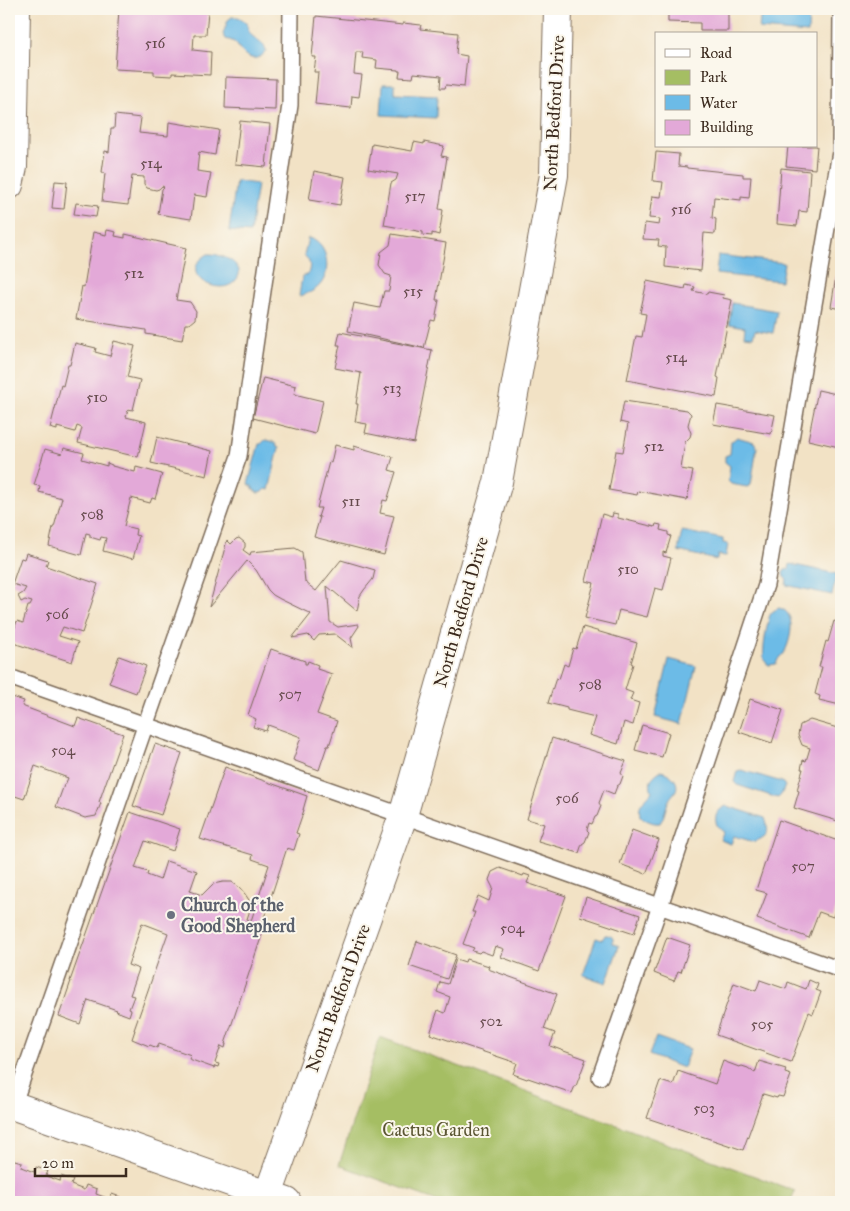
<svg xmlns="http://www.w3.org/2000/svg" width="850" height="1211" viewBox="0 0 850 1211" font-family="'IM FELL Great Primer',serif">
	<rect width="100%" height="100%" fill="#fbf7ec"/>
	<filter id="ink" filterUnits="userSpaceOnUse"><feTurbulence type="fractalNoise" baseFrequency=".02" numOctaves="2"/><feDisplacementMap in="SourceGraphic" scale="10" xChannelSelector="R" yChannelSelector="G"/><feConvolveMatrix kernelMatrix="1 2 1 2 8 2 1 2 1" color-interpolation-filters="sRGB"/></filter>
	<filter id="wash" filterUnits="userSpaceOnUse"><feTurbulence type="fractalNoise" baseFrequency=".0096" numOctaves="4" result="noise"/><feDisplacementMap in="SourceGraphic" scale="20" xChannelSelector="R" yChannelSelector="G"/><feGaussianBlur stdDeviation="1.12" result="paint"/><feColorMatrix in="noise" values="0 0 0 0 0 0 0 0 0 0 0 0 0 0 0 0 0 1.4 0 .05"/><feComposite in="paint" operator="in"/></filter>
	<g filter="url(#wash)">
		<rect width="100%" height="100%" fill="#f2e2c5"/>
		<path fill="#a5be63" stroke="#707440" d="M380,1037L795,1191L790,1202H440L339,1165Z"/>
		<path fill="#6cbbe7" stroke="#547282" d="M761,9H775L809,12L808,33L759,29Z
			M232,17H238L247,24C249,42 262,36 266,51C260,60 250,61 242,52C239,49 238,45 234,42C231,40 229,40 226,39L223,34L228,20Z
			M383,84H395V94L437,96L436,118L381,115Z
			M236,181L257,184L250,233L229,231Z
			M308,238C328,242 332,271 320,285C315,291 307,294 299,296L302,277L308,274C311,265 310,261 304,255Z
			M208,254C222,253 252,267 233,283C217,296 175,274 208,254Z
			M718,255L784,263L781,281L716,274Z
			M732,303L777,311L773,333L755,330L753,337L744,336L745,327L729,324Z
			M737,437L754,442L757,447L751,485L747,487L731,484L728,481L730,466L725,462V456L730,454L731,442Z
			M265,440C271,441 275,441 277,447L279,448L269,490L266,489L263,492L258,493L254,490L252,486L248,484L259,444H261Z
			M682,531L723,539V543L728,544L726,556L718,555L717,560L678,551Z
			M790,564L837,574L832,595L786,585L787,580L784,577L783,573L785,570L789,569Z
			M779,608C797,612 791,639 785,651C782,658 785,651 780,657C778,658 777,662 776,664L769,665C766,663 765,662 764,659C762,653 767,622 770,615C772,611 775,610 779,608Z
			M669,659L696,666L682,724L655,717Z
			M741,770L782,782L785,786L781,795L778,798L737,785L734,782L737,771Z
			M660,771C668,772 680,780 676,790C674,794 670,797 669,800C665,808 665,816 660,823C652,824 646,820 640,816C637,801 646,801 652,791C648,782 652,776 660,771Z
			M727,806L765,818C770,833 768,836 754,842L734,836L731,844L720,840L724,832C711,824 714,810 727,806Z
			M605,935C611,935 614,937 613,943L619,946L606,983L583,975L596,938L602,940Z
			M656,1037L690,1049L683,1068L649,1055Z"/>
		<g id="blocks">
			<path fill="#e3a9d8" d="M119,9H167L208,11L206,35H194L193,50L211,52L210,75L172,73V76L154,75V71L115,69Z
				M668,9H728V31H700V23L668,22Z
				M316,16L403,25V23L421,25L420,29L458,33L456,54L467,56L464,87L446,85L445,88H440L441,76L414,73L413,78L399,77L400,71H398V70L376,68L377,60L362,58L363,52H356L354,74L362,75L359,97L352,96L351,108L315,104L318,72H314L316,57H312Z
				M226,77L276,79L275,110L225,108Z
				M115,115L141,118L139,133L168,136L169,122L219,130L215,155L199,152L197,171L211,173L207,197L194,195L191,219L158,214L162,189L164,187L162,186L159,189L156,190L147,188L144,184V177L132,176L128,205L102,202L105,173L102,172L105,151L109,152L111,129H114Z
				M240,121L270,124L266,167L235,164Z
				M414,142L424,144V142L444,146L441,156L447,157L439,209L443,210L439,235L432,233V236L423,235V232L384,225L391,183L396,180L398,174L368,169L372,144L412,151Z
				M788,146H817L815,169L786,166Z
				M656,152L679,154L678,166L687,167V168L743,174V177H751L749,198L741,197V200L714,197L712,218L716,219L715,234L704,233L701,271L665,267L666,247L658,246L659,240L643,239L645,223L659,225L660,219L649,218L652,196L661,197L663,182L653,181Z
				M781,168L810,171L807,212L799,211L797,226L777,224Z
				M314,171L345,177L340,205L309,200Z
				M55,181L67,182L64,209L52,208Z
				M76,203L98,206L96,217L74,214Z
				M107,230L116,232L115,236L125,238V234L186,248L176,300L190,302L196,311L195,319L189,324H185L182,340L146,334V330L76,319L82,286L84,287L93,232L106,235Z
				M392,234L446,243L436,300H439L435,321L431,320L424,348L348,331L354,303L380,308L384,291H389L391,276L385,274L379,265L381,252L390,245Z
				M836,276L841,277V309L831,307Z
				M647,281L685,289L686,285L695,287L693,291L707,294L708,292L724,295L723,298L732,300L717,377L719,378L716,397L627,380L636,336L642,337L646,314L640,313Z
				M340,332L432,350L414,443L365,433L367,424L355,422L358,404H356L361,373L335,368L340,345H337Z
				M114,341L135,346L127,377L140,380L133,410L128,409L126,417L146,422L138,457L78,443L82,428L77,426L75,432L57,427V430L50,428L61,385L63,386L68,365H70L75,343L96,348L95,352L110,356Z
				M263,378L296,386L294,394L323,401L315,434L253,418Z
				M818,390L841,395V433L839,447L808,440Z
				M624,401L687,410L691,414L688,425L691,433L690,437L685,442L681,469L693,471L687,500L638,491L637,495L609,490L616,451L623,452L628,424L620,422Z
				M717,405L775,415L771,434L713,424Z
				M157,437L212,451L207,476L151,463Z
				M335,445L354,450V446L393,457L389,470L396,472L387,501L383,500L380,513L394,516L384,555L314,537L320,517H318L321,508H317L329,462L331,463Z
				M64,448L84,453L82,459L107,466V463L112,465V466L135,472L136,467L162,474L155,499L152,498L150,503L131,498L124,526L136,529L135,535L139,536L133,559L103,551L106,538L101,537L100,540L90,537V534L86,533L81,555L49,546L53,527H54L62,498L39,492L40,486L34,485L45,449L62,454Z
				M613,513L618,514V518L655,527L656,524L661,525L660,530L668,532V535L671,536L666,553L663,552V556L671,558L663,590L655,588L647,617L619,610L615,625L585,618L594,583L586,581L602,514L612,517Z
				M239,538L245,543V547L243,550L250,555L251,552L295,548L302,552L305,582L316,591L341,560L375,570L373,579L364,590L360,596L357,611L327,586L330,622L338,627L358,624L359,626L351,638L353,648L335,634L319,635L314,641L308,635L292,638L311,614L280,599L273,595L268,590L256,570L247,561L209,607L227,540L231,544L236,539Z
				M26,553L48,560L46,566L98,584L82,633L63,627L59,636L78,642L72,662L10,642L17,621L23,623L28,606H30L32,602L25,600L21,602L18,596L23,593L26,588L12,584L21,558L24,559Z
				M834,621L841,623V719L837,718L840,705L819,700L820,696L815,694L822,667H819L826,641L828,642Z
				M583,627L637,643L631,663L633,664L625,690L633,693L630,700L639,703L633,725L624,722L618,744L589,735L595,717L567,710V708L548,703L556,678L559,679L564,664L568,666L573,648L576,649Z
				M271,649L305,661V664H307L308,661L318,665L317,669L332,674L317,714L337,721L329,746H327L319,770L293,760L301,737L268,725L266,731L253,727L256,719L248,715Z
				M119,656L146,666L136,693L109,683Z
				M9,696L24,701L22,706L75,726L78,718L123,734L99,802L101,803L96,816L85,818L56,807L64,785H65L68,778L35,766L24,799L9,794Z
				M750,699L783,710L772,743L739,732Z
				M810,720L841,729V822L794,808L799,791L797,790L803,769H801L803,760L806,761L810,748L802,745L798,735L800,725Z
				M642,725L669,733L662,757L635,750Z
				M552,738L626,761L621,773L623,776L620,784L617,786L614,794L604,790L599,803L601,806L597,816L595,817L592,824L589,823L587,830L589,832L585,842L582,844L579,853L538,841L544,824L527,819Z
				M155,744L182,753L161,815L133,806Z
				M225,767L307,796L303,810H304L296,833L299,834L294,850L287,848L262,924L265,926L225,1044H226L225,1048L221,1046L215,1063L219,1064L218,1067L215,1066L214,1068L189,1059L191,1055L159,1044L157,1048L150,1045L149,1046L132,1039L135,1030H134L168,933L142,923L128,965L139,969L130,995L134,996L129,1009L131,1010L129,1016L116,1011L117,1010L88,1000L80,1024L59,1016L71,981H70L130,812L180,829L173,851L145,841L135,868L148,872L147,875L160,880L166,861L197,871L190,891L202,895L213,884L223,882H232L240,888L245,894L249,900L250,910L247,919L251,921L269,865L252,859L253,855L200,839Z
				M779,820L841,842V894L833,917L819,912L809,938L757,919L767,893L756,890Z
				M632,830L659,840L646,874L620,864Z
				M500,868L523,876L524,874L530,876L527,883L566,896L539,971L501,957L504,949L495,946L492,955L481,951L479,953L472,951L474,948L463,944L475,912H472L478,896L489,901L493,888L489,880L492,872Z
				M586,897L640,915L634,934L580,916Z
				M667,937L690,945L681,972L678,971L674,981L654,973Z
				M417,941L456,955L447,979L409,966Z
				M456,959L465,962L466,959L489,966L488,969L557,994L544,1029L555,1033L550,1046L586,1059L576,1086H575L572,1093L528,1078L527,1079L513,1074L517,1063L430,1034L438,1010L445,1013L450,997L437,992L440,982L448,984Z
				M760,980L786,989L788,982L806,989L809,980L818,984L816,990L821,992L813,1014L809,1012L791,1062L716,1035L734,983L756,991Z
				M723,1061L739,1067L742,1066L748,1068L752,1071L755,1073L759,1061L786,1069L785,1073L791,1075L783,1097L778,1096L777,1098L763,1094L743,1150L647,1118L660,1081L673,1085L678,1071L715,1084Z
				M11,1159L22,1162L21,1167L34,1172L36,1167L48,1171L46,1176L60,1181L61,1176L73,1180L71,1185L84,1190L86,1185L97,1189L96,1194L110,1199L112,1194L123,1198L121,1202H9V1163Z"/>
		</g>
	</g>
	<g filter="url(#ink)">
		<use href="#blocks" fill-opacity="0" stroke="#7b6a58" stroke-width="1"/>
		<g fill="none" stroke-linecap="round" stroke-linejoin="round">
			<defs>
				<path id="lane" d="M9,677L841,970
					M600,1077L660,906L766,585L840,152L841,9
					M13,1106L239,456L290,105L291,9"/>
				<path id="street" d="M9,185L13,167L16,9
					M268,1195L403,816L498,482L554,175L558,9"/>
				<path id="primary" d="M9,1104L287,1202"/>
			</defs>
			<use href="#lane" stroke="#7b6a58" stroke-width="18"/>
			<use href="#street" stroke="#7b6a58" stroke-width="30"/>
			<use href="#primary" stroke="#7b6a58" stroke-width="30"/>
			<use href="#lane" stroke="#fff" stroke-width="15"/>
			<use href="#street" stroke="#fff" stroke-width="28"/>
			<use href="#primary" stroke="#fff" stroke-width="28"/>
		</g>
	</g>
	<circle fill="#6b7280" stroke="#fbf7ec" stroke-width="2" cx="171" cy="915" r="5"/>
	<g text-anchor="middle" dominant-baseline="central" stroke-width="4" stroke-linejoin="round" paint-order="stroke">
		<g font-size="15" fill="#654a4c">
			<text x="155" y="43">516</text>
			<text x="151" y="163">514</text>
			<text x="415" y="196">517</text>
			<text x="681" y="209">516</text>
			<text x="134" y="273">512</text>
			<text x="413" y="291">515</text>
			<text x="676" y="357">514</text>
			<text x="392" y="388">513</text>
			<text x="97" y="397">510</text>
			<text x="654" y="446">512</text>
			<text x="351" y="501">511</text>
			<text x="92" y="514">508</text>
			<text x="628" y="569">510</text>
			<text x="57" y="614">506</text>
			<text x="590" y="684">508</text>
			<text x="290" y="694">507</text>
			<text x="63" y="750">504</text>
			<text x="567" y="798">506</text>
			<text x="803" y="866">507</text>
			<text x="512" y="928">504</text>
			<text x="491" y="1021">502</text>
			<text x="762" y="1024">505</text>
			<text x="704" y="1108">503</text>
		</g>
		<g font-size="18" fill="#3b2a1e" stroke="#fbf7ec">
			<text transform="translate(554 113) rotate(-87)">North Bedford Drive</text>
			<text transform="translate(461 612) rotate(-74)">North Bedford Drive</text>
			<text transform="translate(338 998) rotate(-70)">North Bedford Drive</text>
		</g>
		<g font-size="18" font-weight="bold" fill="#5b616d" stroke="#fbf7ec" text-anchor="start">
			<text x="181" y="905">Church of the<tspan x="181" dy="21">Good Shepherd</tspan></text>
		</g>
		<g font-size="18" fill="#5b5633" stroke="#fbf7ec">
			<text x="436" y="1130">Cactus Garden</text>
		</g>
	</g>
	<rect width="850" height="1211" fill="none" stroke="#fbf7ec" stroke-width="30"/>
	<rect x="655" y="32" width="162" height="115" fill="#fbf7ec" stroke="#aea59a"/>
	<rect x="665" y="49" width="25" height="8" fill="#ffffff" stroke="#aea59a"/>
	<text x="700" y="58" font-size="15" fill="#3b2a1e">Road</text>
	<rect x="665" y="70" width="25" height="15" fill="#a5be63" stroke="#aea59a"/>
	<text x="700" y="82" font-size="15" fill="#3b2a1e">Park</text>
	<rect x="665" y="95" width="25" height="15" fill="#6cbbe7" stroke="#aea59a"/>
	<text x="700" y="108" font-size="15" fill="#3b2a1e">Water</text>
	<rect x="665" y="120" width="25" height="15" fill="#e3a9d8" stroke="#aea59a"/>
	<text x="700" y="132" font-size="15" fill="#3b2a1e">Building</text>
	<path d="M35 1168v8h91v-8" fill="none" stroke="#3b2a1e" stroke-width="2.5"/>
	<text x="42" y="1168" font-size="15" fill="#3b2a1e" stroke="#fbf7ec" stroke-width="4" paint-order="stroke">20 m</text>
</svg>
